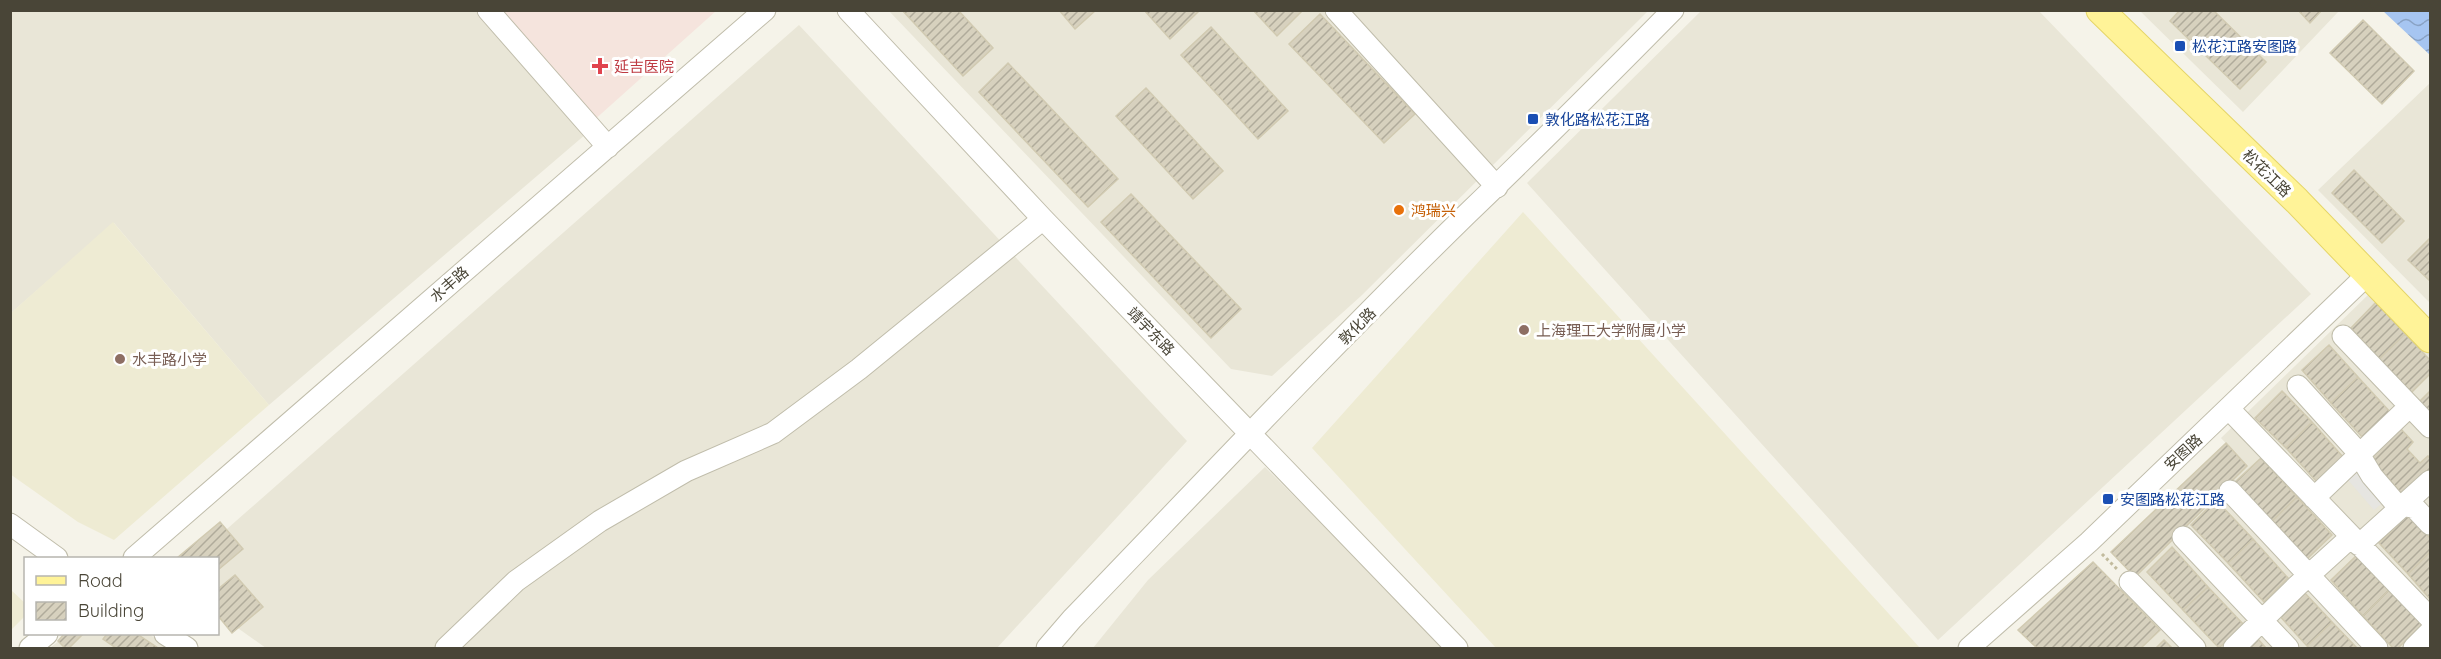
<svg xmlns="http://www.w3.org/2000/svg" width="2441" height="659" viewBox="0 0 2441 659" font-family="Quicksand,'Noto Sans SC',sans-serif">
	<defs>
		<pattern id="water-waves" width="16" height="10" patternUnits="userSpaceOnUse" patternTransform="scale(1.5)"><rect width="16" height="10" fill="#a6c5f1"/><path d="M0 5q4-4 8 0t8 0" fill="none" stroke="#89a2c4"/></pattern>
		<pattern id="building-hatch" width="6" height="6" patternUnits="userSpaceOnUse" patternTransform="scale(1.5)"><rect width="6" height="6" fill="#d7d1be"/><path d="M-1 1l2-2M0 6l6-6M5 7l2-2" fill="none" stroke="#b0ab9b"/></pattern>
	</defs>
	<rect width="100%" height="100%" fill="#f5f3e9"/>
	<path fill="#e9e6d7" d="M11,11H480L586,134L269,405L114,223L11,313Z
		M889,11H1648L1361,296L1272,376L1231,369Z
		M1701,11H2039L2311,294L1938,640L1527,183Z
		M2140,11H2339L2243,112Z
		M799,25L1187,441L997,648H266L218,614V558H194Z
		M2430,83V303L2318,190Z
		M2371,292L2430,355V648H2141L2159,630L2120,592L2247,466L2221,438Z
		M1265,467L1446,648H1093L1148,580Z
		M67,634H149L170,648H50Z"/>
	<path fill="#eeebd3" d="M1523,212L1920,648H1496L1312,448Z
		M113,222L269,405L114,540L78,522L10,474L11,313Z
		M11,590L26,604L25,616L11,630Z"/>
	<path fill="#f5e4dd" d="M499,11H716L592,122Z"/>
	<path fill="#e6e5e1" d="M2361,470L2386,500L2374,510L2348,480Z"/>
	<path fill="url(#water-waves)" d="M2383,11H2430V55Z"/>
	<path fill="url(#building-hatch)" stroke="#d1cab1" stroke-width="1.5" d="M902,10H958L993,48L963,76Z
		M1059,10H1096L1075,29Z
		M1144,10H1196L1198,12L1170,39Z
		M1253,10H1303L1277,36Z
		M2180,10H2213L2266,62L2240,89L2170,21Z
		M2298,10H2322L2310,23Z
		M1320,14L1415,114L1384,143L1289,44Z
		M2363,20L2414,71L2382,104L2330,53Z
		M1211,27L1288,111L1258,139L1181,55Z
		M1008,63L1118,179L1088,207L979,92Z
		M1146,88L1223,171L1193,199L1116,116Z
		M2354,170L2404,221L2382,243L2332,193Z
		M1131,194L1241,309L1211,338L1101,222Z
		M2430,238V281L2408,260Z
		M2376,302L2405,334L2379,359L2351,328Z
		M2405,334L2430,360V374L2411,393L2379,359Z
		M2329,345L2358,377L2331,403L2302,370Z
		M2358,377L2391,413L2363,438L2331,403Z
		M2282,391L2312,422L2286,448L2255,418Z
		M2430,391V415L2419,402Z
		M2312,422L2343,457L2317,482L2286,448Z
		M2400,428L2413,442L2407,449L2420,463L2428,456L2430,459V472L2404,496L2370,458Z
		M2226,443L2247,466L2135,577L2111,552Z
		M2261,458L2297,497L2272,521L2235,482Z
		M2297,497L2332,535L2307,559L2272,521Z
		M2216,500L2253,539L2228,563L2191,525Z
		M2408,514L2430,538V552L2408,574L2379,543Z
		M220,522L243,549L218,570V558H177Z
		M2253,539L2288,578L2264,602L2228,563Z
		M2172,547L2208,587L2183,610L2147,572Z
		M2430,552V599L2408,574Z
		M2358,554L2390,589L2363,616L2331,580Z
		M2093,562L2160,630L2141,648H2037L2018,630Z
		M235,575L263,607L232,633L219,617L218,619V589Z
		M2208,587L2244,625L2219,648L2183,610Z
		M2390,589L2423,624L2398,648H2393L2363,616Z
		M2303,591L2332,622L2307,646L2278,614Z
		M2332,622L2357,648H2310L2307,646Z
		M64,634H83L69,648H65L58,641Z
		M107,634H137L158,648H116L103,639Z
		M2257,638L2266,648H2246Z
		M2164,640L2172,648H2156Z"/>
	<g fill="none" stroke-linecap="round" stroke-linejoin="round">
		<defs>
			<path id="minor" d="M488,10L608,147
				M848,10L1043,219L1457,648
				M1336,10L1497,187
				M2343,336L2430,427
				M2298,386L2357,451L2372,476L2397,505L2414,507L2430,524
				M2229,409L2430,618
				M2230,491L2377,648
				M2314,498L2410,406
				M10,524L57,558
				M2183,537L2288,648
				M2359,545L2430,481
				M134,558L765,10
				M2130,582L2195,648
				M165,634L187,648
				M30,648L47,634
				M446,648L516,581L600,521L686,471L773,433L859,369L1043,219
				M1047,648L1072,619C1203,483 1332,346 1467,214C1537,147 1605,79 1673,10
				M1969,648L2089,542L2367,275
				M2234,648L2297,586L2351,537
				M2414,648L2430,632"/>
			<path id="major" d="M2100,10L2297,201L2430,339"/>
		</defs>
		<use href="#minor" stroke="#c0bdab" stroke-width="23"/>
		<use href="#major" stroke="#e5d567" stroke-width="29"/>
		<path stroke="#c2bb9d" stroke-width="3" stroke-dasharray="3 3" stroke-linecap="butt" d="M2102,554L2118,570"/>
		<use href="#minor" stroke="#fff" stroke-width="21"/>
		<use href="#major" stroke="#fff398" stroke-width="27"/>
	</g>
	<g fill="#1a4fb4" stroke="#fff" stroke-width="2">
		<rect x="2174" y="40" width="12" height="12" rx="3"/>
		<rect x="1527" y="113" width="12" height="12" rx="3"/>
		<rect x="2102" y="493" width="12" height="12" rx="3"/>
	</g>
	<path fill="#e0444e" stroke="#fff" stroke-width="2" d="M597 57h6v6h6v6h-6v6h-6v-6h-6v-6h6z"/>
	<circle fill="#e8710a" stroke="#fff" stroke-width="2" cx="1399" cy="210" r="6"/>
	<g fill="#8d6e63" stroke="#fff" stroke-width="2">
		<circle cx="1524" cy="330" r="6"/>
		<circle cx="120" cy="359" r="6"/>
	</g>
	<g text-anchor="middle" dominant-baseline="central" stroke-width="6" stroke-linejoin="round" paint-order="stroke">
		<g font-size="15" fill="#164399" stroke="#fff" text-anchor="start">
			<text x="2192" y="46">松花江路安图路</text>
			<text x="1545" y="119">敦化路松花江路</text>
			<text x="2120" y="499">安图路松花江路</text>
		</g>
		<g font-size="15" fill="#be3a42" stroke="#fff" text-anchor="start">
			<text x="614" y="66">延吉医院</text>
		</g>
		<g font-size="15" fill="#494537" stroke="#fff">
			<text transform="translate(2267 173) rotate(44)">松花江路</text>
			<text transform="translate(449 284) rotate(-41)">水丰路</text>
			<text transform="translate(1357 326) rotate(-45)">敦化路</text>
			<text transform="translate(1151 331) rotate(46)">靖宇东路</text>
			<text transform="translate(2183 452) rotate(-43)">安图路</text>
		</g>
		<g font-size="15" fill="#c56008" stroke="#fff" text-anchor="start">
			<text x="1411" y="210">鸿瑞兴</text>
		</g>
		<g font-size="15" fill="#785e54" stroke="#fff" text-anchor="start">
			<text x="1536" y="330">上海理工大学附属小学</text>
			<text x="132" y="359">水丰路小学</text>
		</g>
	</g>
	<rect width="2441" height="659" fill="none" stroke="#494537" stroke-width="24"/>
	<rect x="24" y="557" width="195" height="78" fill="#ffffff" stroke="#b6b5af" stroke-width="1.5"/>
	<rect x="36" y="576" width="30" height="9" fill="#fff398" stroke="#b6b5af" stroke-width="1.5"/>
	<text x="78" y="587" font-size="18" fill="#494537">Road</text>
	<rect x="36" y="602" width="30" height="18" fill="url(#building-hatch)" stroke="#b6b5af" stroke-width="1.5"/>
	<text x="78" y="617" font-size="18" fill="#494537">Building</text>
</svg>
